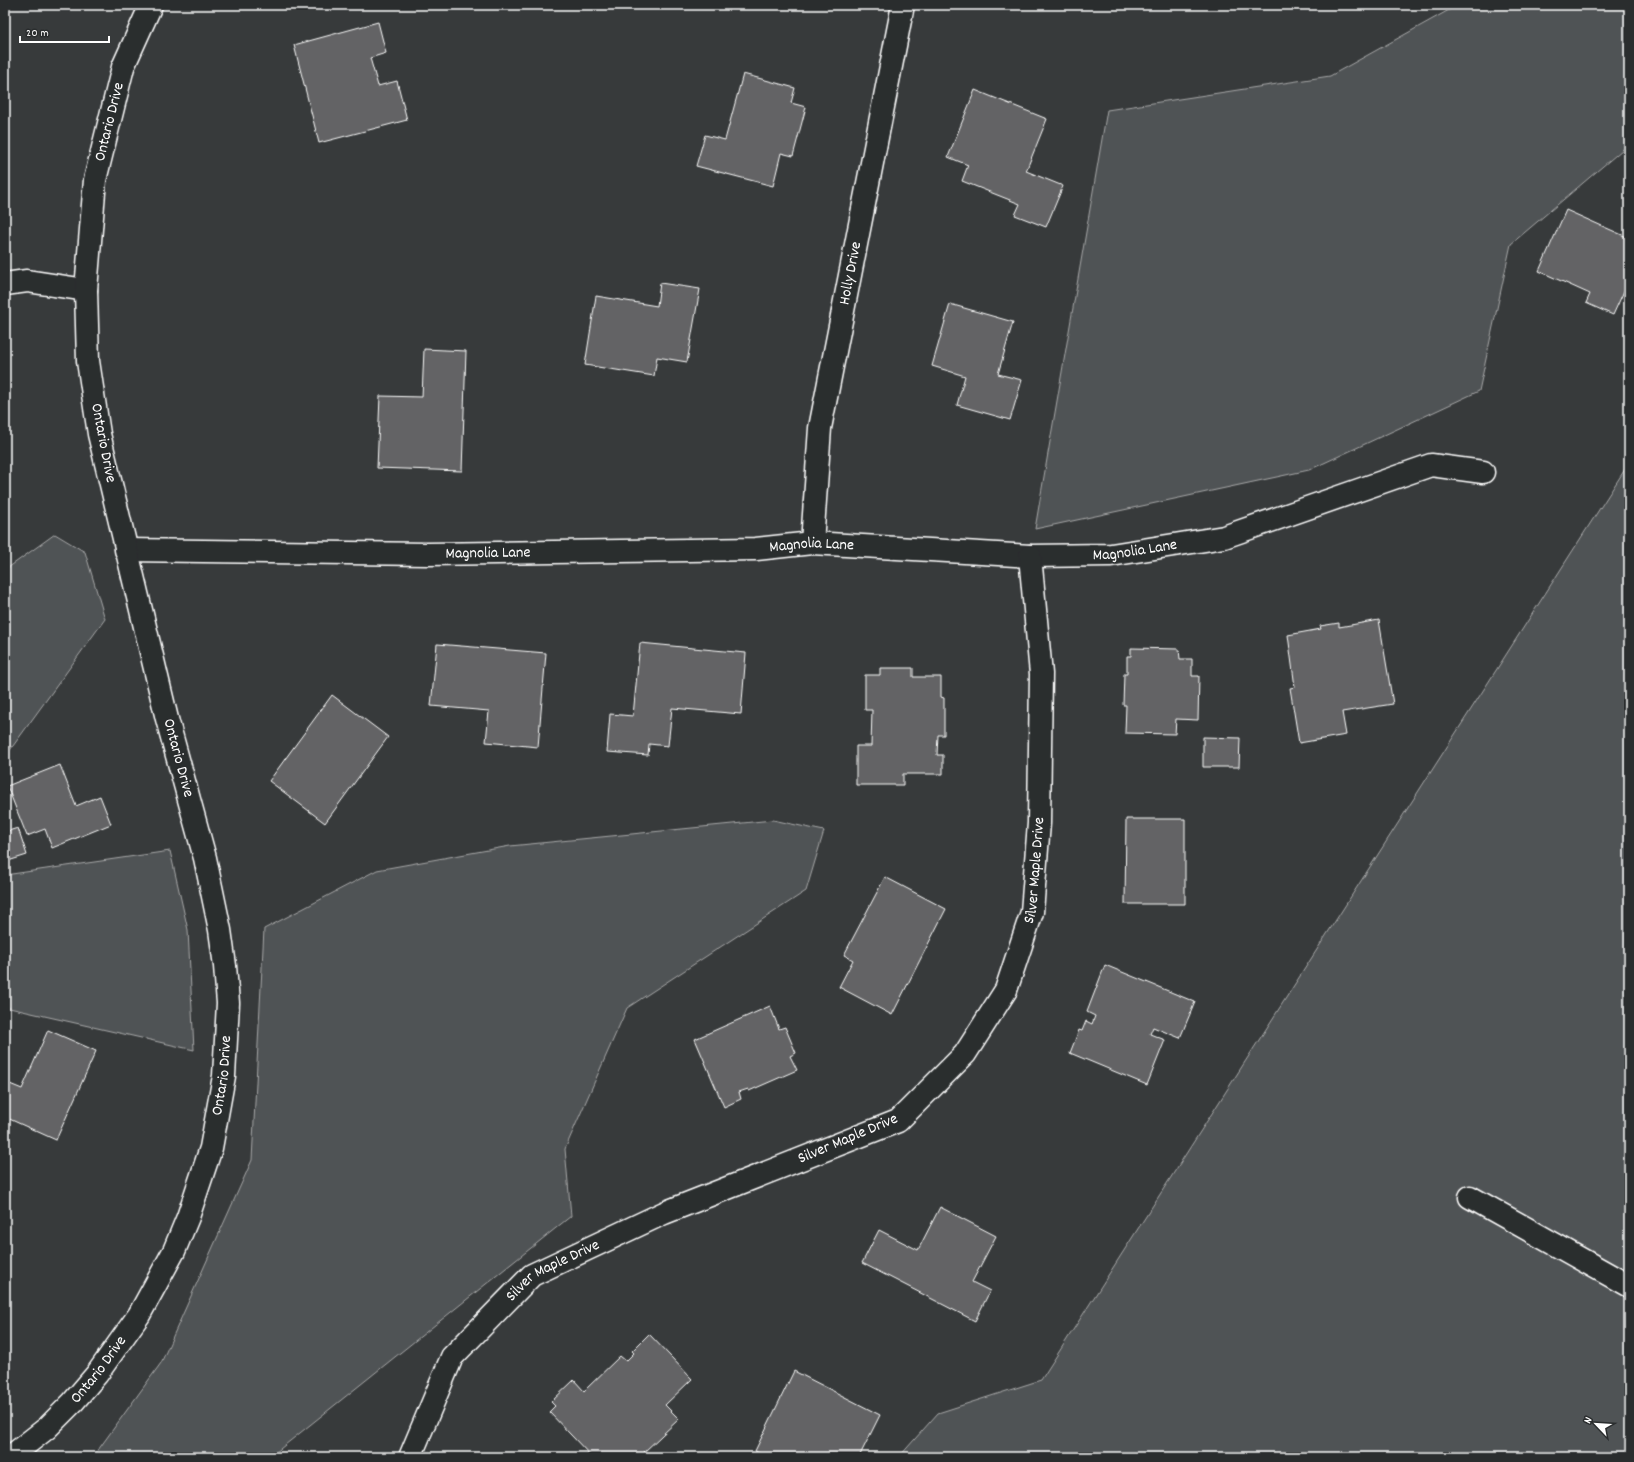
<svg xmlns="http://www.w3.org/2000/svg" width="1634" height="1462" viewBox="0 0 1634 1462" font-family="Dekko,sans-serif">
	<rect width="100%" height="100%" fill="#373a3b"/>
	<filter id="ink" filterUnits="userSpaceOnUse"><feTurbulence type="fractalNoise" baseFrequency=".025" numOctaves="2"/><feDisplacementMap in="SourceGraphic" scale="8" xChannelSelector="R" yChannelSelector="G"/><feConvolveMatrix kernelMatrix="1 2 1 2 8 2 1 2 1" color-interpolation-filters="sRGB"/></filter>
	<g filter="url(#ink)">
		<path fill="#505354" stroke="#a8a9aa" d="M1458,5H1629V144L1511,244L1479,391L1309,470L1035,529L1107,110L1330,76Z
			M1629,463V1457H899L938,1413L1041,1380Z
			M55,534L85,552L105,619L5,757V570Z
			M773,820L824,831L806,891L627,1008L565,1149L571,1216L270,1457H93L161,1363L252,1160L264,929L377,870L510,846Z
			M170,851L188,930L194,1050L5,1007V875Z"/>
		<path fill="#636465" stroke="#fff" d="M378,22L386,53L370,58L378,86L397,81L407,120L319,143L294,45Z
			M743,74L795,88L791,103L806,107L793,156L781,153L773,186L696,166L705,135L725,140Z
			M975,90L1047,119L1026,171L1063,186L1046,227L1015,215L1020,204L962,181L968,165L948,157Z
			M1566,210L1629,238V280L1613,315L1586,303L1590,294L1539,271Z
			M660,283L700,289L687,362L657,357L654,376L585,365L596,296L657,306Z
			M950,304L1013,322L998,374L1022,380L1010,420L957,405L965,376L932,366Z
			M424,349L466,351L462,471L377,468L380,396L422,397Z
			M1379,620L1393,704L1342,712L1346,735L1299,743L1290,688L1295,687L1288,635L1321,629L1320,626L1339,623V627Z
			M640,643L746,653L741,714L672,708L668,746L649,744L648,755L607,752L610,714L633,716Z
			M437,644L546,653L538,747L486,742L489,711L431,706Z
			M1131,648L1179,649L1180,659H1192V676H1199L1198,720L1176,719L1175,734L1125,733L1126,705H1123L1124,674H1127V656H1131Z
			M880,668H913V677H941V697L944,698V735H938L937,755H943V774H903V785H856V746H871L872,710H865V675H880Z
			M332,695L388,737L325,823L269,781Z
			M1203,737L1240,738L1239,767H1203Z
			M60,765L76,806L100,796L111,824L52,848L45,829L27,836L7,786Z
			M1126,819H1185V904H1125Z
			M18,828L27,855L5,862V832Z
			M885,877L946,909L892,1015L839,987L853,960L844,955Z
			M1105,965L1195,1002L1180,1038L1153,1027L1150,1034L1165,1040L1147,1085L1070,1053L1079,1030L1082,1031L1086,1021L1092,1024L1095,1016L1087,1012Z
			M770,1006L779,1029L785,1027L796,1053L790,1056L797,1070L749,1091L748,1089L739,1092L741,1099L724,1107L695,1039Z
			M48,1030L96,1051L56,1140L5,1117V1082L22,1089Z
			M940,1207L996,1236L972,1282L990,1291L975,1321L862,1263L879,1230L918,1250Z
			M649,1334L692,1379L665,1405L679,1419L644,1452L647,1455L644,1457H592L549,1412L555,1406L551,1402L574,1380L584,1391L620,1356L626,1361L634,1353L632,1351Z
			M794,1371L880,1415L859,1457H802L798,1455L796,1457H767L755,1451Z"/>
		<g fill="none" stroke-linecap="round" stroke-linejoin="round">
			<defs>
				<g id="minor">
					<path d="M5,284L27,281L86,290"/>
					<path id="s1" d="M812,543L820,428L903,5"/>
					<path id="s2" d="M126,550L428,554L756,549L812,543L1030,556L1111,555L1224,537L1431,465L1483,472"/>
					<path d="M1470,1197L1629,1286"/>
					<path id="s3" d="M10,1457L47,1428L73,1402L97,1374L139,1315L174,1251L188,1217L211,1148L224,1076L228,1003L225,966L220,930L205,858L167,719L99,434L88,361L86,290L95,180L123,67L151,5"/>
					<path id="s4" d="M410,1457L452,1357L532,1275L664,1213L898,1121L965,1054L1006,990L1032,912L1039,823L1041,674L1030,556"/>
				</g>
			</defs>
			<use href="#minor" stroke="#fff" stroke-width="25"/>
			<use href="#minor" stroke="#2a2d2e" stroke-width="22"/>
		</g>
	</g>
	<g text-anchor="middle" dominant-baseline="central" stroke-width="3" stroke-linejoin="round" paint-order="stroke">
		<g font-size="16" fill="#fff" stroke="#2a2d2e">
			<text stroke="none"><textPath href="#s3" startOffset="1421">Ontario Drive</textPath></text>
			<text stroke="none"><textPath href="#s1" startOffset="273">Holly Drive</textPath></text>
			<text transform="translate(103 443) rotate(79)">Ontario Drive</text>
			<text stroke="none"><textPath href="#s2" startOffset="686">Magnolia Lane</textPath></text>
			<text stroke="none"><textPath href="#s2" startOffset="1010">Magnolia Lane</textPath></text>
			<text stroke="none"><textPath href="#s2" startOffset="362">Magnolia Lane</textPath></text>
			<text transform="translate(178 758) rotate(75)">Ontario Drive</text>
			<text stroke="none"><textPath href="#s4" startOffset="915">Silver Maple Drive</textPath></text>
			<text stroke="none"><textPath href="#s3" startOffset="449">Ontario Drive</textPath></text>
			<text transform="translate(848 1139) rotate(-23)">Silver Maple Drive</text>
			<text stroke="none"><textPath href="#s4" startOffset="243">Silver Maple Drive</textPath></text>
			<text stroke="none"><textPath href="#s3" startOffset="125">Ontario Drive</textPath></text>
		</g>
	</g>
	<rect width="1634" height="1462" fill="none" stroke="#2a2d2e" stroke-width="20"/>
	<rect x="10" y="10" width="1614" height="1442" fill="none" stroke="#fff" stroke-width="1.5" filter="url(#ink)"/>
	<g transform="translate(1596 1424) rotate(295)" stroke="#2a2d2e" stroke-width="3" paint-order="stroke">
	<path d="M0-3L7 15L0 10L-7 15Z" fill="#ffffff"/>
	<text y="-6" font-size="11" font-weight="bold" text-anchor="middle" fill="#ffffff">N</text>
	</g>
	<path d="M20 36v6h89v-6" fill="none" stroke="#ffffff" stroke-width="2"/>
	<text x="26" y="36" font-size="12" fill="#ffffff" stroke="#2a2d2e" stroke-width="3" paint-order="stroke">20 m</text>
</svg>
